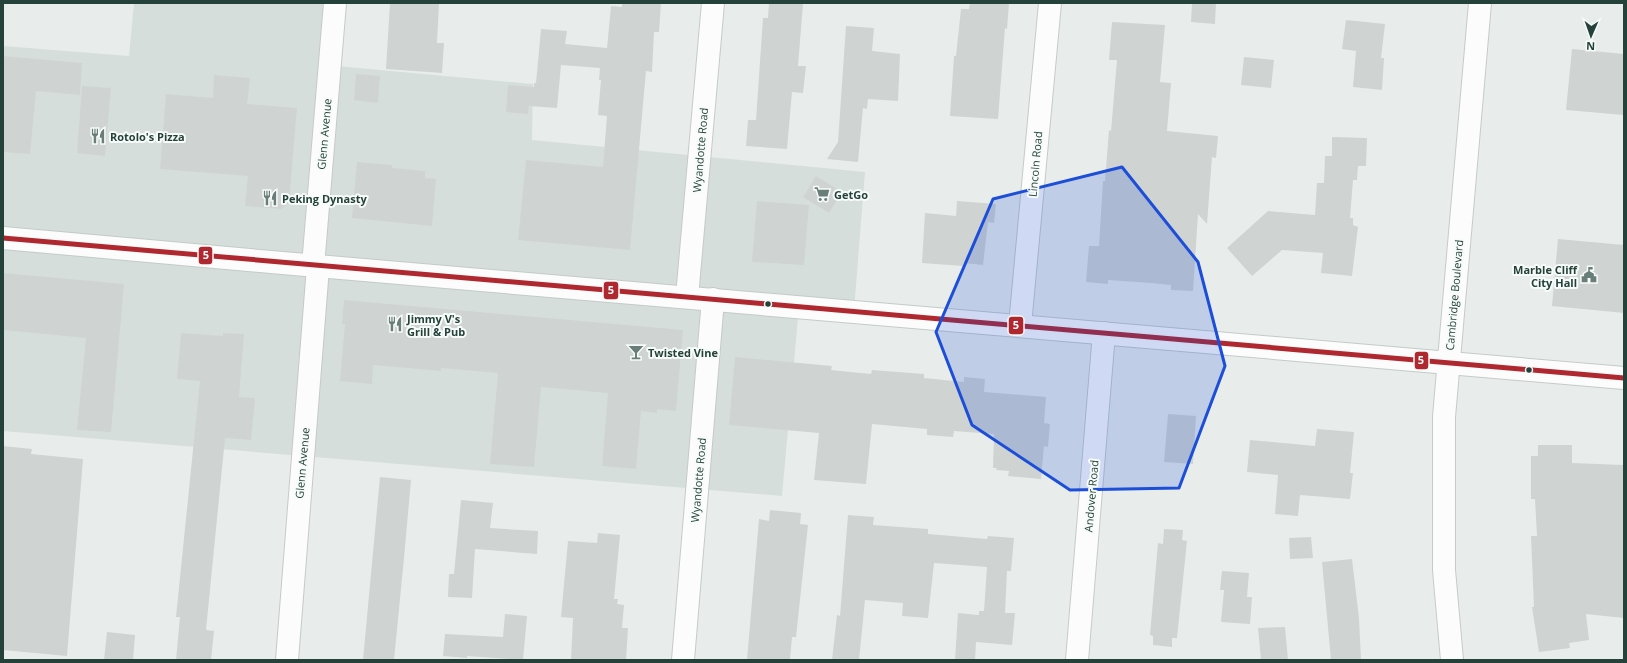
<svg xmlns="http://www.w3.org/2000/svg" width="1627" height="663" viewBox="0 0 1627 663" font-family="'Open Sans',sans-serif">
	<rect width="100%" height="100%" fill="#e8edeb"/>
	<path fill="#d6dedb" d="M134,3H331L326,65L533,84L532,140L865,172L854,311L799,307L782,496L3,431V46L129,56Z"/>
	<path fill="#cfd4d2" d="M390,3H439L437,43H444L442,73L386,69Z
		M622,3H661L659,32H654L652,72L646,71L630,250L518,240L526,160L603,167L607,116L598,115L601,80H599L600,68L561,65L557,108L529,106L528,114L506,112L508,85L534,87V83H536L541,29L567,31L565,44L607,48L611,6L622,7Z
		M769,3L803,4L798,66H806L803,93L792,92L787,149L746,146L748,120H756L763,18H768Z
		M970,3H1009L1007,29L1005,28L998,119L950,116L954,56H956L961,9H969Z
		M1192,3H1216L1215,24L1191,22Z
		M1346,20L1385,24L1381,58H1384L1382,90L1353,87L1356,51L1342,49Z
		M1112,22L1165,25L1160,82L1171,83L1167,131L1218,136L1216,158L1212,157L1207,224L1198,214L1193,291L1171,290V285L1151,283L1108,280V284L1086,282L1089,246H1099L1103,181H1105L1109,130L1111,131L1117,60H1109Z
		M846,26L874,28L872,51L900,54L898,101L868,99L867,109L863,108L858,162L827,159L838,142Z
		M1572,49L1624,54V115L1566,110Z
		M3,56L82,63L80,95L36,91L30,154L3,152Z
		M1244,57L1274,60L1271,88L1241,85Z
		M356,74L380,76L378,103L354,100Z
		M214,75L250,78L247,104L297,108L289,203L281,209L245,206L248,176L160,169L166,94L213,98Z
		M82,86L111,88L105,156L77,153Z
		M1332,137L1367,138L1366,166H1358L1357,180H1353L1350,218H1353V225L1358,227L1352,276L1321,273L1323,253L1282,250L1252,276L1227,248L1268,211L1315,215L1317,183H1324L1325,156H1332Z
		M357,162L392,165V168L425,171V178L436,179L432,226L352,218Z
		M816,176L842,192L829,213L803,197Z
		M757,201L809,205L804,265L752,262Z
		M957,201L996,204L994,223L988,222L983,265L964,263L963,266L922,263L925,213L956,216Z
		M1558,239L1624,245V313L1552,306Z
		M3,273L124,284L111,432L77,430L86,338L3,330Z
		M344,300L683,330L676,411L657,409V413L641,411L636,469L602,466L608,393L541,387L534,467L490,464L498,373L441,368V371L373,365L372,384L340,381L345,324H342Z
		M181,333L223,336V333L244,334L239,397L255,398L251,440L225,438L206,630L214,631L211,660H176L180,617H176L200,381L177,379Z
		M735,357L832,366L831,370L871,374L872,370L924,374V378L964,382V377L985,379L984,392L1046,397L1044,423L1050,424L1048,447L1044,446L1041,479L1008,476L1009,471L996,470L997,468H993L994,434L954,431L953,437L927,435V429L872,424L866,484L814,480L819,433L729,425Z
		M1168,414L1196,416L1193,464L1164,462Z
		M1317,429L1354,432L1350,473H1353L1350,499L1300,495L1298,516L1275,514L1278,475L1247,472L1250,440L1315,446Z
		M1538,445H1572V463L1624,465V618L1586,614L1589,640L1569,643L1570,648L1539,652L1532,607H1534L1531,536H1537L1535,499H1531V456H1538Z
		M3,446L32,449L31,454L83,459L67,656L3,650Z
		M380,477L411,480L404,558L394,660H363Z
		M461,500L493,503L490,528L538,531L537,554L475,549L472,598L448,597L449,574H454Z
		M770,510L801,513L800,524L808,525L796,637H792L790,660H747L759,519L769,521Z
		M848,515L874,517L873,525L928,529V534L987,539L988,536L1014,538L1011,571H1007L1005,613H1015L1012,645L976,642L975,660H955L958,613L979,615V611H984L987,567L934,563L928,618L902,616L903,603L865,600L859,660H832L837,615L840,616Z
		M1164,529L1183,530L1182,540L1187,541L1177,638H1172V647L1153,645V636L1150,635L1158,543L1163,544Z
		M598,533L620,535L614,599H618L617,604L624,605L622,628H628L626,660H571L573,618L561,617L568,541L597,543Z
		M1311,537L1313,558L1290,559L1289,538Z
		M1352,559L1359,618L1361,660H1331L1322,562Z
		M1222,571L1249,573L1247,597H1252L1250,624L1221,622L1224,590H1220Z
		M505,614L527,616L523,660L467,656V658L443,656L445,634L503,637Z
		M1285,627L1288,660H1261L1258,628Z
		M107,632L135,635L133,660H104Z"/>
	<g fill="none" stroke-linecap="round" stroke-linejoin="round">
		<defs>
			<path id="minor" d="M313,266L335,3
				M687,297L713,3
				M1020,325L1050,3
				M287,660L318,267
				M683,660L713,299
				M1077,660L1104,333"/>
			<path id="tertiary" d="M1452,660L1444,570V417L1480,3"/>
			<path id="secondary" d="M3,238L294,264L1624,378"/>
		</defs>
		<use href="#minor" stroke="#c5cac8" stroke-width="24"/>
		<use href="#tertiary" stroke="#c5cac8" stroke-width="24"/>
		<use href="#secondary" stroke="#c3cbc8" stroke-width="24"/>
		<use href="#minor" stroke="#fcfcfc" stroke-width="22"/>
		<use href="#tertiary" stroke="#fcfcfc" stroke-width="22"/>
		<use href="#secondary" stroke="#fcfcfc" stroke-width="22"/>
		<defs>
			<path id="bus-1" d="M3,238L1624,378"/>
		</defs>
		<use href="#bus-1" stroke="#f7fbf9" stroke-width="8"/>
		<use href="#bus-1" stroke="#af272f" stroke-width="5"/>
	</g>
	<path fill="#1d4ed8" fill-opacity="0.2" stroke="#1d4ed8" stroke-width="3" stroke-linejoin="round" d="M1122,167L1198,262L1225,366L1179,488L1070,490L972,425L936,332L993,199Z"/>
	<defs>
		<symbol id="restaurant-bare" viewBox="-9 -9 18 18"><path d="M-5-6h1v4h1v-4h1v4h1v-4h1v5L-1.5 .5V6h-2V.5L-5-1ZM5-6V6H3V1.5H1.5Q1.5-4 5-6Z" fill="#697e78" stroke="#f7fbf9" stroke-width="2.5" paint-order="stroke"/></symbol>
		<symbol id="supermarket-bare" viewBox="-9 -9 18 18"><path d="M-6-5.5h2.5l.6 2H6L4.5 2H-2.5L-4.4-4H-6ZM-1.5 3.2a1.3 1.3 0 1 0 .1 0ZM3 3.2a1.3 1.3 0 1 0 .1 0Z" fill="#697e78" stroke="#f7fbf9" stroke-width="2.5" paint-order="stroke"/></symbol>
		<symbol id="civic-bare" viewBox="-9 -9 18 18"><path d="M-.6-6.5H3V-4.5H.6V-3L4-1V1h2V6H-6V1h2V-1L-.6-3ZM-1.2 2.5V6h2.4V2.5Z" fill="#697e78" stroke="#f7fbf9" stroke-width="2.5" paint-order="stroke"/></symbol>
		<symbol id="bar-bare" viewBox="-9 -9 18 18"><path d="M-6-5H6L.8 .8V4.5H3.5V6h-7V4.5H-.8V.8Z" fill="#697e78" stroke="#f7fbf9" stroke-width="2.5" paint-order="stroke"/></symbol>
	</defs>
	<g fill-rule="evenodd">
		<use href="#restaurant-bare" x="87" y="125" width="22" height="22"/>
		<use href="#supermarket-bare" x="811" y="183" width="22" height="22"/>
		<use href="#restaurant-bare" x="259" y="187" width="22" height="22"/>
		<use href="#civic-bare" x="1578" y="264" width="22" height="22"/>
		<use href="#restaurant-bare" x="384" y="313" width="22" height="22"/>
		<use href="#bar-bare" x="625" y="341" width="22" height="22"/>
	</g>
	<g fill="#24423a" stroke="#f7fbf9" stroke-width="1.5">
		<circle cx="768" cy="304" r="3.5"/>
		<circle cx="1529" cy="370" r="3.5"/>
	</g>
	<g text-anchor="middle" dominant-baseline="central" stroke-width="4" stroke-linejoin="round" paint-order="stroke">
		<g font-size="11" fill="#24423a" stroke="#f7fbf9">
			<text transform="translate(324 134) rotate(-85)">Glenn Avenue</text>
			<text transform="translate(700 150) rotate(-85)">Wyandotte Road</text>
			<text transform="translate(1035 164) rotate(-85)">Lincoln Road</text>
			<text transform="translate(1454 295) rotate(-85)">Cambridge Boulevard</text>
			<text transform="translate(302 463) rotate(-85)">Glenn Avenue</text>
			<text transform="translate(698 480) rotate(-85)">Wyandotte Road</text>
			<text transform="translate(1091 496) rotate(-85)">Andover Road</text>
		</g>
		<g font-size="11" font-weight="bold" fill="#24423a" stroke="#f7fbf9" text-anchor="start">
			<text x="110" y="136">Rotolo's Pizza</text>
			<text x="834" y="194">GetGo</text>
			<text x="282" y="198">Peking Dynasty</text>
			<text x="1577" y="269" text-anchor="end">Marble Cliff<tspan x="1577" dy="13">City Hall</tspan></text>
			<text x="407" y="318">Jimmy V's<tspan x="407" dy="13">Grill &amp; Pub</tspan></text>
			<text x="648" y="352">Twisted Vine</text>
		</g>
	</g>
	<g stroke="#f7fbf9" stroke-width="1.5">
		<rect x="198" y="246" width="15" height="19" rx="4" fill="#af272f"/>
		<rect x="603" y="281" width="16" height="19" rx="4" fill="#af272f"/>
		<rect x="1008" y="316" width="16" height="19" rx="4" fill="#af272f"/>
		<rect x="1414" y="351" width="15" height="19" rx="4" fill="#af272f"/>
	</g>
	<g font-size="11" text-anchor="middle" font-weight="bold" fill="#fff">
		<text x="206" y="259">5</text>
		<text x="611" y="294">5</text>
		<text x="1016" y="329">5</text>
		<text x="1421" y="364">5</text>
	</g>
	<rect width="1627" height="663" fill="none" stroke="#24423a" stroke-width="8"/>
	<g transform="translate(1591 36) rotate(182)" stroke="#f7fbf9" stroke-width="3" paint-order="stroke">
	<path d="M0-3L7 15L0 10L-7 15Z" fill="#24423a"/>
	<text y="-6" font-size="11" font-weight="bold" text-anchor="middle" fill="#24423a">N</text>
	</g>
</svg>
